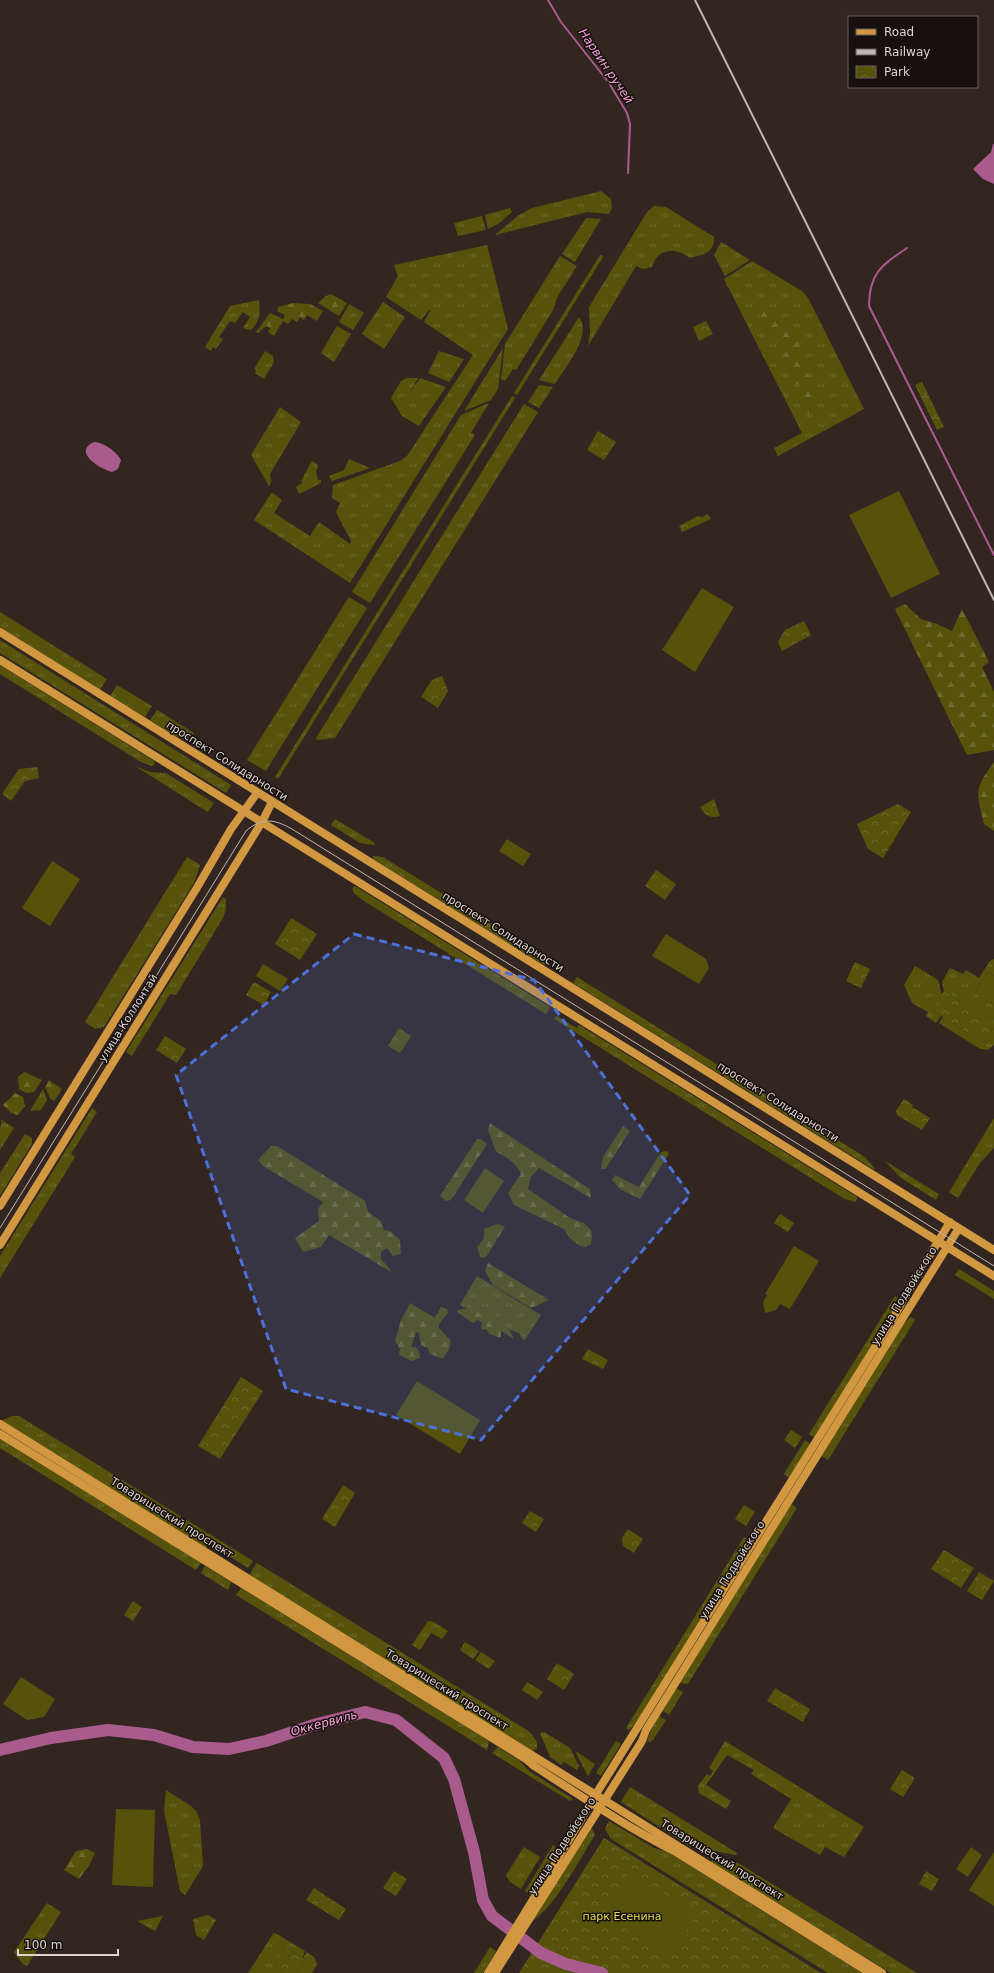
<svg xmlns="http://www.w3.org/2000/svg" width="994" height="1973" viewBox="0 0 994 1973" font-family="'DejaVu Sans',sans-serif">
	<defs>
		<pattern id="grass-tufts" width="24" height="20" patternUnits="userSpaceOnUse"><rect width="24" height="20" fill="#56520c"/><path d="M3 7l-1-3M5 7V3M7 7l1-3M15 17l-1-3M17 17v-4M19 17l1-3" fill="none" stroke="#6e6a2e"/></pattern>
		<pattern id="forest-firs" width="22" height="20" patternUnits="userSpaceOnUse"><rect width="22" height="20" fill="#56520c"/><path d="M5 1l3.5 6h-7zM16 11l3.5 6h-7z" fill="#6e6a2e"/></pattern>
		<pattern id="wetland-marsh" width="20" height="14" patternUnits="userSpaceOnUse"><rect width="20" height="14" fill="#56520c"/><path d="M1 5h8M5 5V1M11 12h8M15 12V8" fill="none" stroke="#6e6a2e"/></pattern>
		<pattern id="park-crowns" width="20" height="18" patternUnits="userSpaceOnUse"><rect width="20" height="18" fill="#56520c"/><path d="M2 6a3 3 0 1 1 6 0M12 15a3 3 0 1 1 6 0" fill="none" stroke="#6e6a2e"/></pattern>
	</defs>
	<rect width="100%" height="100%" fill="#332620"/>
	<path fill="url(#grass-tufts)" d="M601,191L611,199L612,208L609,214L587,212L495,235L519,215L532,208Z
		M654,206L666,207L714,237C715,253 702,255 690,258C676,247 657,248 652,267L643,269L636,266L588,346L590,334L589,307L647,212Z
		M510,208L512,212L498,224L488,229L485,215Z
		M482,216L486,230L458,236L454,223Z
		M586,218L601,219L575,262L562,254Z
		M721,242L750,260L725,276L714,255Z
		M487,245L508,329L350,583L254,520L271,493H273L282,500L274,513L310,536L319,522L350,544L351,541L336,512L340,503L332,498L333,485L400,461L407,456L473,355L424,322L430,311L429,310L421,320L386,297L398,276L394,265Z
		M600,255H602L603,257L517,395L514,393Z
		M560,256L577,266L558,296L552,312L516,370L513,369L505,381L501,379L505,344Z
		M752,261L802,291L808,298L864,409L778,456L774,448L802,433L724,279Z
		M259,300C260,312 261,322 250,330L243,328L250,317L243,312L235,323L230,321L219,337L223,339L216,349L213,347L211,351L205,347L230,306Z
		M383,302L405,317L384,349L362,334Z
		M349,304L364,313L353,330L339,322Z
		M579,317C593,335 564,369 555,384L539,380Z
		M337,326L351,334L334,362L321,353Z
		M503,348L498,389L491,400L464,411Z
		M265,351L273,356L274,362L264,379L255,373L256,370L254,369Z
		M439,351L464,359L449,382L428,373Z
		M407,378H418L410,393L420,378L446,387L419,426L402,416L391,398L401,381Z
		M539,385L553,387L539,408L528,402Z
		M512,396L515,398L278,779L275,777Z
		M489,403L471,433L475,435L370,603L352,592L461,415Z
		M524,404L538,412L335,738L317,740L316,738Z
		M280,407L301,422L270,474L271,482L269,486L251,455Z
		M349,459L370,468L332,481L329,476L344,470Z
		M312,461L317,464L318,467L316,471L318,480H321V483L299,494L296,487L303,482L301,481Z
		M349,597L367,608L266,771L247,760Z
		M0,612L107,679L100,690L0,627Z
		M0,640L231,785L226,793L0,653Z
		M0,665L154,761L155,764L152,766L141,762L0,674Z
		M117,685L152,706L145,717L110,696Z
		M157,710L194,733L189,741L175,736L150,720Z
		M135,766L150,772L166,773L214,803L208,812Z
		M335,819L375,843L374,845L360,843L331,825Z
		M373,856L383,857L548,959L544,965L373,859Z
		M187,857L200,865L194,883L104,1027L95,1029L85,1022Z
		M355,886L550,1007L546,1014L364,901L354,893L352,888Z
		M223,897L226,899V909L223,918L176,995L170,994L132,1056L126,1052Z
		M994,959V976L987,972L975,993L994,1005V1021L944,991L942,982L950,968L963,974L966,970L979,978L990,961Z
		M915,966L938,980L942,995L932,1010L941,1016L936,1023L926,1016L928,1012L912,1003L904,985Z
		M577,977L865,1157L875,1169H873L573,983Z
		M556,1016L577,1028L579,1025L857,1197V1200L855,1202L845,1199L554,1019Z
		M943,1017L984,1043L994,1028V1045L988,1050L980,1049L939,1023Z
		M43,1089L47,1100L41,1110L30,1111Z
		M92,1108L97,1112L71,1154L75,1157L0,1278V1256Z
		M994,1118V1148L980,1163L958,1198L949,1192Z
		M0,1119L14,1128L0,1150V1127L2,1123Z
		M25,1134L32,1138V1144L0,1196V1173Z
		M885,1161L939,1194L936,1200L901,1178Z
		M959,1269L994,1291V1299L955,1275Z
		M477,1276L541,1315L525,1340H523L520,1334L509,1329L514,1339L501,1331L492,1322L460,1305Z
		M895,1296L898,1298L888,1320L815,1438L809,1434Z
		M911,1317L915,1320L828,1460L821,1456L901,1326Z
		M12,1416H19L253,1561L248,1568L209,1543L206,1548L1,1421Z
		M791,1430L802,1437L795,1448L784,1440Z
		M0,1438L201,1563L196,1570L0,1448Z
		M805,1440L810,1444L790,1478L784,1474Z
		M791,1504L797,1508L688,1684L680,1683Z
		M744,1505L755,1512L746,1526L735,1519Z
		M744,1537L750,1541L637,1723L629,1730L626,1728Z
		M257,1563L530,1732L537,1742V1749L532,1751L249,1575Z
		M205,1566L231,1582L228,1590L201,1573Z
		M241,1588L489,1741L487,1750L236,1595Z
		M428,1621L434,1622L448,1631L442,1639L431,1633L420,1650L412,1645Z
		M465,1642L479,1651L473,1659L460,1650Z
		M481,1652L495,1661L489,1669L475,1660Z
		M527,1682L543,1692L537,1700L522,1690Z
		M676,1688L683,1692L669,1715L663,1711Z
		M659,1716L666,1720L653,1740L650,1742L647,1741L652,1728Z
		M544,1732L570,1748L579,1766L577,1770L564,1762L561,1765L550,1757L540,1733Z
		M616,1741L621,1744L601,1776L596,1773Z
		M725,1741L864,1827L844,1857L825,1847L820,1855L773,1828L791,1799L751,1774L754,1770L727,1755L706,1785L731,1801L726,1809L699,1793L698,1786L707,1774L710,1776L713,1771L709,1768Z
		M498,1747L519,1760L529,1771L573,1799L572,1800L570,1801L492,1753Z
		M577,1752L595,1764L588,1776L576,1753Z
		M630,1787L737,1853L736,1855L691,1847L621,1802Z
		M166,1790L191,1806L196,1811L200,1820L203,1866L185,1895L180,1891L164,1811Z
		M609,1821L654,1848L668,1852L862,1973H828L611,1839L605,1829Z
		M592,1828L595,1834L593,1838C581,1858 551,1913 531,1921Z
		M553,1845L555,1847L553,1856L530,1895L525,1891Z
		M524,1847L540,1857L521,1889L510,1882L506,1875Z
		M713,1859L738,1863L917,1973H891L713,1864L711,1861Z
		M47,1903L61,1912L27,1966L23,1964L14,1952Z
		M163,1916L155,1931L137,1921Z
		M275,1933L305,1951L302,1957L285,1947L273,1967L283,1973H248L273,1934Z
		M490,1947L496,1951L483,1973H474Z
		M307,1952L314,1957L317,1964L312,1973H297L305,1959L303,1958Z"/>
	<path fill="url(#forest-firs)" d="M331,294L347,303L339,316L318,303L326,296Z
		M293,303L310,304L323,311L317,321L307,315L304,320L300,317L297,322L292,319L288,324L283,321L274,336L268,332L270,328L266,326L258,333L256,332L270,313L283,319L285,315L277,311L278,307Z
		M764,303L775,310L772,315L775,320L779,319L782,316L790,322L792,328L813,343C810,351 803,354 800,361C804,365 803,368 806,372C807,374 809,375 810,377C815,385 816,401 814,410L809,414L805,411L806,407L802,404L800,396L805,388L792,382L787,372L788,368L793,371L795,369L782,356V353L786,354L787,350L777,344L772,333L766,328L759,315V305Z
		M905,604L921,619L937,624L952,631L962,609L989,662L982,667L994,692V750L967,755L895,609Z
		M994,762V831L984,824C976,792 974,789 994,762Z
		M24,1072L42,1080L34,1092L26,1093L19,1089L18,1077Z
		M49,1080L62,1089L54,1101L50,1098L45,1087Z
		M15,1093L23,1097L25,1106L18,1115L11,1113L3,1105Z
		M490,1123L590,1189L591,1198L539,1168L531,1177L528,1189L570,1218L584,1223L591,1230L592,1237L591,1244L586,1247C576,1246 569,1238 564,1229L514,1205L508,1193L521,1174C516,1163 507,1157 496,1152L488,1130Z
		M623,1126L630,1131L608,1165L605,1169H601L603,1157Z
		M477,1139H481L487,1144L451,1200L446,1201L440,1196Z
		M271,1146H277L365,1201L368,1212L381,1221L384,1230L390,1231L400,1240L401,1254L393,1256L387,1248L381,1252V1259L390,1269L391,1272L329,1235L321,1247L303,1252L295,1238L319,1221L318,1209L323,1202L263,1166L258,1160Z
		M667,1151L669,1154L640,1199L620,1189L612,1180L615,1175L639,1187L661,1152Z
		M498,1224L505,1227L486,1257L481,1258L477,1247C483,1241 485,1237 484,1229Z
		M488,1263L549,1300L531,1308L493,1285L485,1271Z
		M410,1303L435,1318L441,1307L447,1309L448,1313L439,1324V1328L451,1341L449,1349L443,1359L430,1354L428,1348L421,1345L419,1333L416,1332L411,1347H415L419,1351L420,1358L412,1361L399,1355L400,1349L395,1341L401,1320Z
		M474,1303L495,1313L503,1323H493L501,1331V1338L489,1334L487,1330L481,1329L482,1323L478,1320L473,1323L457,1312L458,1310L466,1309L469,1304Z
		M87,1849L95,1853L89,1866L79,1879L64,1870L76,1851Z"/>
	<path fill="url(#wetland-marsh)" d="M922,382L944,427L937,430L915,385Z"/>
	<path fill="url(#park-crowns)" d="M706,321L713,334L699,341L693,327Z
		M598,431L616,442L604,460L587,450Z
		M708,514L711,519L682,532L679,526L698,516L702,517Z
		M804,621L811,635L782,651L778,642L785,630Z
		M442,676L448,691L438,708L421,697L432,680Z
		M37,767L39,778L25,781L11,801L2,794L19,769Z
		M714,799L720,816C710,819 705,815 700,807Z
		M898,804L911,812L883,858L868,849L857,824Z
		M656,870L676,884L665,900L645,886Z
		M291,918L317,934L300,960L275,944Z
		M855,962L870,969L861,988L846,981Z
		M254,982L271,992L264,1005L246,995Z
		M944,991L994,1021V1028L984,1043L932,1010Z
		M399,1028L411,1036L400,1053L388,1046Z
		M165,1036L186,1049L177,1063L156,1050Z
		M904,1099L913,1105L912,1107L930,1118L922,1130L897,1115L896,1111Z
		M780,1214L794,1223L788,1232L774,1223Z
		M588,1349L608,1360L603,1369L582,1359Z
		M241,1377L263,1391L220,1459L198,1446Z
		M343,1485L355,1493L335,1527L322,1519Z
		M530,1511L544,1519L536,1532L522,1523Z
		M628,1529L643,1539L634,1553L623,1546L622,1538Z
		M944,1550L974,1568L961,1588L931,1569Z
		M979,1572L994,1581L982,1600L967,1591Z
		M133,1601L142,1607L133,1621L124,1615Z
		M557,1663L574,1674L564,1690L547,1679Z
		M775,1688L810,1709L803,1722L767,1701Z
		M902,1770L915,1778L903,1797L890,1789Z
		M604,1838L821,1973H519Z
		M394,1871L407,1879L396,1896L383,1888Z
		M926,1871L939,1879L932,1891L919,1884Z
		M314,1888L346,1909L339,1920L306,1900Z
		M208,1915L216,1920L204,1940L196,1935L193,1919Z
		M285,1947L305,1959L297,1973H283L273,1967Z"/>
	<path fill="#56520c" d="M899,491L940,574L891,598L849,515Z
		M702,588L734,607L695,672L662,650Z
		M507,839L531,854L523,866L499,851Z
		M52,861L80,879L50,926L22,908Z
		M666,934L706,959L709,968L699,984L652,956Z
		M263,964L288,979L280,991L256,976Z
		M987,972L994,976V1005L975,993Z
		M485,1168L504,1181L483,1213L464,1200Z
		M794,1246L819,1261L790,1309L780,1304L776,1310L765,1313L763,1302L767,1295L765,1294Z
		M417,1381L480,1420L460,1454L396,1415Z
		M21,1677L55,1699L44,1717L27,1720L3,1704Z
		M116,1809L155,1810L153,1887L112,1885Z
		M971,1847L982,1855L968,1877L956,1869Z
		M994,1852V1906L969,1890Z
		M629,1872L697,1914L671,1957L602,1915Z"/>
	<path fill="#aa5b8e" d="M993,144H994V184L983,179L973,169L991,152Z
		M94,442C103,442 117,452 121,460L118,469L112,472C100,469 72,452 94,442Z"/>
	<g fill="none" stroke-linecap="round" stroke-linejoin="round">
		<path stroke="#aa5b8e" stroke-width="2" d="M548,0L561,22L609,83L627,113L630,124L628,173
			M907,248C882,265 869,273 869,306L994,555"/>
		<path stroke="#aa5b8e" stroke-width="12" d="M0,1750L51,1738L108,1730L154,1735L193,1747L229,1749L266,1741L317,1724L365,1712L396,1720L444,1758L454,1779L474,1852L483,1900L492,1916L541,1953L566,1964L602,1973"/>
		<path stroke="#d29841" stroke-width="8" d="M0,632L994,1250
			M0,660L994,1276
			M0,1206L198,886L231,829L257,793
			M0,1245L262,822L272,802
			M0,1424L882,1973
			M0,1434L526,1759L534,1766C581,1796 626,1827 676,1852L870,1973
			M488,1973L556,1862L596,1794L892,1320L911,1286L950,1222
			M495,1973L642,1741L646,1730L959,1228"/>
		<path stroke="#bfb5b1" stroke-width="1" d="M0,1228L246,831C262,817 274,819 292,829L994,1266"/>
		<path stroke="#bfb5b1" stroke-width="2" d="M695,0L994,600"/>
	</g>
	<path fill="#4d70d6" fill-opacity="0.2" stroke="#4d70d6" stroke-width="3" stroke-dasharray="8 5" stroke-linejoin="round" d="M354,934L534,980L690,1195L481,1440L286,1389L176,1075Z"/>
	<g text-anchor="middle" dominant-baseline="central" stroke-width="3" stroke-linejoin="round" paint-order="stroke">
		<g font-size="11" fill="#ddd4d1" stroke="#16100e">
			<text transform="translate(227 761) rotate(32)">проспект Солидарности</text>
			<text transform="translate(503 932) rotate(32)">проспект Солидарности</text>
			<text transform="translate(128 1018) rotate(-58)">улица Коллонтай</text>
			<text transform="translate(778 1102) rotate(32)">проспект Солидарности</text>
			<text transform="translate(904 1296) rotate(-58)">улица Подвойского</text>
			<text transform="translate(172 1518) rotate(32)">Товарищеский проспект</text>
			<text transform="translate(732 1570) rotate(-58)">улица Подвойского</text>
			<text transform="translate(447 1690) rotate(32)">Товарищеский проспект</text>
			<text transform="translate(562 1846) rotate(-57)">улица Подвойского</text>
			<text transform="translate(722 1860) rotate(32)">Товарищеский проспект</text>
		</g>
		<g font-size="11" fill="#e6dc58" stroke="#16100e">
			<text x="622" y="1916">парк Есенина</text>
		</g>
		<g font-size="12" font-style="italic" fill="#f9a4d9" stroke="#16100e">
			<text transform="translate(606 66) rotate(56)">Нарвин ручей</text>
			<text transform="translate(324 1723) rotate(-15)">Оккервиль</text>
		</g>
	</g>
	<rect x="848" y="16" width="130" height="72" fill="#16100e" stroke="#665e5c"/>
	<rect x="856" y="29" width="20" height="6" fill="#d29841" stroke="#665e5c"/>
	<text x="884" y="36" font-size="12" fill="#ddd4d1">Road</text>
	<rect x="856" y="49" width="20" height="6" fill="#bfb5b1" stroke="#665e5c"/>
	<text x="884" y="56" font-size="12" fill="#ddd4d1">Railway</text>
	<rect x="856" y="66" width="20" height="12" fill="url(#park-crowns)" stroke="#665e5c"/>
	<text x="884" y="76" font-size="12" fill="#ddd4d1">Park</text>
	<path d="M18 1949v6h100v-6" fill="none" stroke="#ddd4d1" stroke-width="2"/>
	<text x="24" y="1949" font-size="12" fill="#ddd4d1" stroke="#16100e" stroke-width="3" paint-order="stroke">100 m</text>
</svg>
